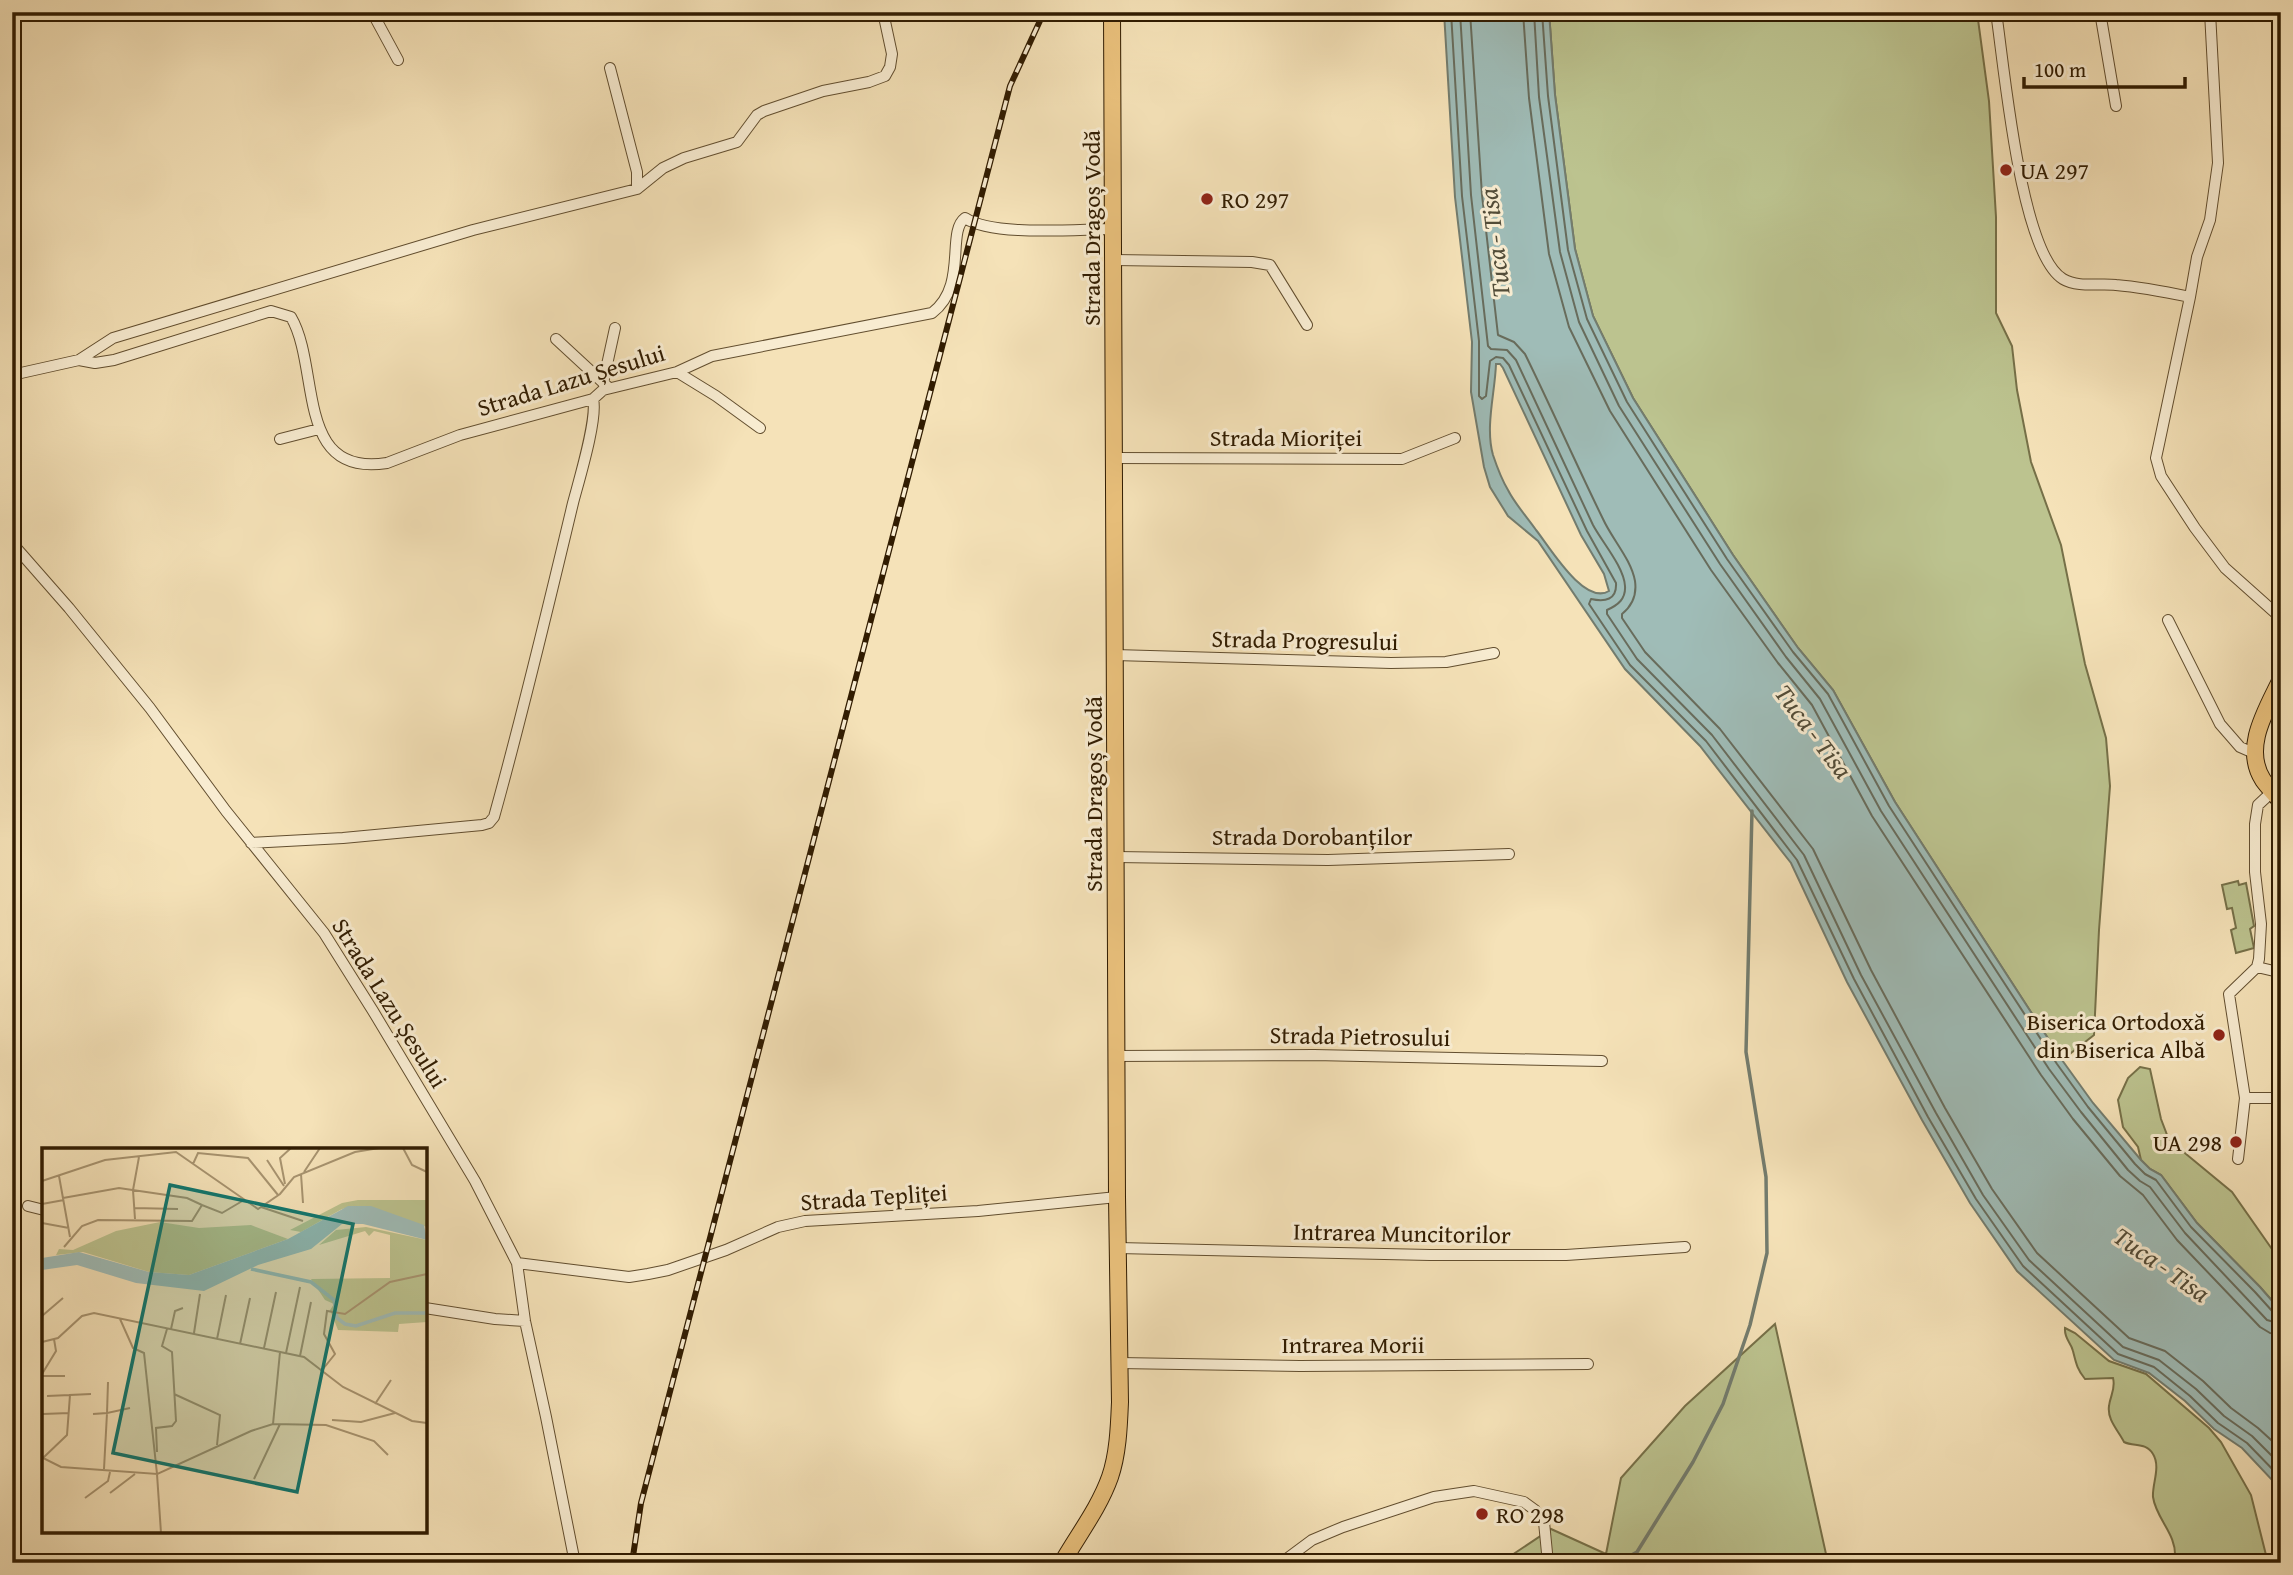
<svg xmlns="http://www.w3.org/2000/svg" width="2293" height="1575" viewBox="0 0 2293 1575" font-family="'Gentium Book Plus',serif">
	<rect width="100%" height="100%" fill="#f5e2b8"/>
	<filter id="stains"><feTurbulence type="fractalNoise" baseFrequency=".00286" numOctaves="4"/><feColorMatrix values="0 0 0 0 .2 0 0 0 0 .09 0 0 0 0 .02 0 0 0 .5 -.17"/></filter>
	<radialGradient id="worn" r=".72"><stop offset=".6" stop-color="#630" stop-opacity="0"/><stop offset="1" stop-color="#630" stop-opacity=".3"/></radialGradient>
	<path fill="#bcc38f" stroke="#767048" stroke-width="2" d="M1549,12H1977L1989,101L1996,217V313L2012,346L2017,390L2031,462L2061,545L2085,664L2106,738L2110,786L2099,930L2094,1035L2062,1060L1895,802L1833,690L1798,648L1733,555L1633,398L1593,316L1575,249L1555,95Z
		M2238,881L2239,885L2246,883L2254,926L2250,929L2254,948L2236,953L2231,930L2236,928L2232,908L2227,909L2222,885Z
		M2140,1067L2150,1069L2161,1119L2169,1140L2232,1192L2281,1262V1311L2260,1287L2197,1223L2161,1175L2150,1169L2141,1160L2138,1147L2123,1127L2118,1100L2128,1078Z
		M1775,1324L1828,1563H1500L1551,1529L1606,1554L1621,1478L1685,1406Z
		M2065,1328L2075,1333L2109,1361L2146,1374L2209,1428L2221,1442L2251,1495L2268,1563H2172L2175,1558C2177,1534 2156,1519 2153,1497C2152,1484 2161,1467 2153,1454C2146,1442 2134,1447 2124,1442C2118,1430 2107,1420 2109,1406C2110,1396 2116,1389 2113,1378L2085,1379C2077,1369 2076,1363 2073,1351C2071,1342 2064,1339 2065,1328Z"/>
	<path fill="#9fbcb7" stroke="#737c6e" stroke-width="2" fill-rule="evenodd" d="M1444,12H1549L1555,95L1575,249L1593,316L1633,398L1733,555L1798,648L1833,690L1895,802L2062,1060L2093,1103L2141,1160L2150,1169L2161,1175L2197,1223L2260,1287L2281,1311V1496L2275,1483L2242,1448L2214,1429L2185,1401L2149,1373L2114,1360L2017,1271L1970,1203L1922,1120L1847,982L1791,863L1700,746L1625,669L1538,541L1508,516L1490,487L1484,467L1471,392L1472,342L1455,197ZM1496,364H1500L1503,368L1581,535L1604,574L1609,591C1584,606 1549,546 1536,530C1527,517 1515,504 1508,490C1502,480 1497,467 1493,455C1485,427 1495,393 1496,364Z"/>
	<g fill="none" stroke-linecap="round" stroke-linejoin="round">
		<path stroke="#686c5c" stroke-width="2" d="M1451,12L1462,196L1479,341V396L1482,399L1486,396L1490,361L1496,357L1503,358L1509,365L1587,531L1616,583C1617,600 1605,602 1591,599L1589,604L1630,665L1706,741L1797,860L1854,979L1928,1117L1976,1199L2023,1266L2118,1354L2154,1367L2190,1396L2218,1423L2247,1443L2281,1478
			M1460,12L1471,195L1488,346L1491,349L1507,350L1516,360C1542,415 1567,470 1593,525C1602,542 1624,567 1625,586C1626,599 1618,605 1607,610V614L1637,659L1712,735L1804,855L1861,975L1936,1113L1983,1195L2029,1260L2123,1347L2159,1360L2196,1389L2224,1416L2252,1436L2281,1465
			M1470,12L1482,195L1498,335L1514,342L1525,354C1552,409 1576,464 1603,519C1612,539 1631,559 1635,581C1637,595 1632,606 1622,614V618L1645,652L1720,729L1813,849L1871,970L1945,1108L1992,1189L2037,1253L2129,1338L2165,1351L2203,1381L2231,1408L2258,1428L2281,1449
			M1523,12L1529,98L1549,254L1569,327L1610,411L1711,570L1778,663L1812,705L1872,816L2041,1075L2073,1119L2120,1176L2143,1195L2177,1240L2260,1327L2270,1333L2281,1334
			M1534,12L1539,97L1560,252L1579,322L1619,406L1720,564L1786,657L1820,699L1881,811L2049,1069L2081,1112L2128,1170L2140,1181L2150,1187L2185,1233L2267,1320L2281,1324
			M1542,12L1548,96L1568,250L1587,319L1627,402L1727,559L1793,652L1828,694L1889,806L2057,1064L2088,1107L2135,1164L2145,1174L2156,1180L2191,1227L2255,1292L2273,1312L2281,1315"/>
		<path stroke="#737c6e" stroke-width="3.5" d="M1617,1563L1637,1552L1693,1462L1723,1404L1750,1325L1767,1253L1766,1177L1746,1052L1752,811"/>
		<defs>
			<path id="minor" d="M372,12L398,60
				M1996,12C2004,64 2020,253 2063,279C2078,288 2100,283 2116,285C2141,287 2166,292 2190,297L2159,444L2156,458L2161,476L2195,528L2225,568L2281,618
				M2100,12L2116,106
				M610,68L637,172V189
				M1114,260L1252,262L1270,265L1307,325
				M2190,297L2197,257L2210,220L2218,163L2210,12
				M556,339L609,388
				M79,360L95,363L114,360L271,311L291,317C321,368 294,478 387,463L460,435L593,399L603,390L677,372L712,356L932,313C968,286 946,232 965,218C993,237 1077,229 1113,229
				M677,372L716,396L760,428
				M12,375L79,360L113,338L473,230L637,189L663,168L684,158L737,142L757,115L764,111L823,91L869,82L885,76L890,67L892,54L883,12
				M603,383L615,328
				M280,439L319,429
				M1114,458L1402,459L1455,438
				M12,543L69,608L150,708L226,811L324,933L373,1011L475,1181L517,1263L525,1321L546,1417L575,1563
				M2168,620L2220,724L2240,747L2256,754
				M1115,655L1391,663L1446,662L1494,653
				M251,843L343,838L482,825L489,823L494,817C523,713 548,608 573,503C579,480 598,418 593,399
				M1116,857L1328,860L1509,854
				M2257,967L2274,971L2281,970
				M1117,1056L1314,1055L1602,1061
				M2245,1098H2281
				M2238,1159L2245,1098L2229,994L2257,967L2259,959L2261,924L2255,872V824L2258,805L2273,791
				M28,1206L44,1210
				M1118,1248L1430,1255H1566L1685,1247
				M517,1263L629,1277L648,1274L668,1270L726,1250L778,1227L805,1221L978,1211L1117,1197
				M425,1308L495,1319L525,1321
				M1119,1363L1300,1366L1588,1364
				M1281,1563L1312,1540L1343,1527L1434,1497L1474,1491L1524,1502L1535,1510L1544,1522L1548,1563"/>
			<path id="primary" d="M2281,679C2267,709 2242,747 2263,780C2268,787 2275,794 2281,802
				M1062,1563C1078,1535 1099,1508 1110,1477C1118,1454 1119,1426 1120,1402L1117,1197L1112,12"/>
		</defs>
		<use href="#minor" stroke="#624e2f" stroke-width="12"/>
		<use href="#primary" stroke="#311c01" stroke-width="18"/>
		<use href="#minor" stroke="#f8ecd1" stroke-width="10"/>
		<use href="#primary" stroke="#eac17c" stroke-width="16"/>
		<defs>
			<path id="rail" d="M632,1563L641,1503L1010,86L1044,12"/>
		</defs>
		<use href="#rail" stroke="#311c01" stroke-width="6"/>
		<use href="#rail" stroke="#f8ecd1" stroke-width="3.5" stroke-dasharray="10" stroke-linecap="butt"/>
	</g>
	<g fill="#8f2418" stroke="#f8ecd1" stroke-width="2.5">
		<circle cx="2006" cy="170" r="7"/>
		<circle cx="1207" cy="199" r="7"/>
		<circle cx="2219" cy="1035" r="7"/>
		<circle cx="2236" cy="1142" r="7"/>
		<circle cx="1482" cy="1514" r="7"/>
	</g>
	<g text-anchor="middle" dominant-baseline="central" stroke-width="6" stroke-linejoin="round" paint-order="stroke">
		<g font-size="24" fill="#311c01" stroke="#f8ecd1" text-anchor="start">
			<text x="2020" y="170">UA 297</text>
			<text x="1221" y="199">RO 297</text>
			<text x="2205" y="1021" text-anchor="end">Biserica Ortodoxă<tspan x="2205" dy="28">din Biserica Albă</tspan></text>
			<text x="2222" y="1142" text-anchor="end">UA 298</text>
			<text x="1496" y="1514">RO 298</text>
		</g>
		<g font-size="24" fill="#311c01" stroke="#f8ecd1">
			<text transform="translate(1091 228) rotate(-90)">Strada Dragoș Vodă</text>
			<text transform="translate(571 380) rotate(-17)">Strada Lazu Șesului</text>
			<text x="1286" y="437">Strada Mioriței</text>
			<text transform="translate(1305 640) rotate(1)">Strada Progresului</text>
			<text transform="translate(1093 794) rotate(-90)">Strada Dragoș Vodă</text>
			<text x="1312" y="836">Strada Dorobanților</text>
			<text transform="translate(390 1003) rotate(58)">Strada Lazu Șesului</text>
			<text transform="translate(1360 1036) rotate(1)">Strada Pietrosului</text>
			<text transform="translate(874 1197) rotate(-4)">Strada Tepliței</text>
			<text transform="translate(1402 1233) rotate(1)">Intrarea Muncitorilor</text>
			<text x="1353" y="1344">Intrarea Morii</text>
		</g>
		<g font-size="26" font-style="italic" fill="#524c38" stroke="#f8ecd1">
			<text transform="translate(1494 243) rotate(-97)">Тиса - Tisa</text>
			<text transform="translate(1814 731) rotate(53)">Тиса - Tisa</text>
			<text transform="translate(2162 1264) rotate(35)">Тиса - Tisa</text>
		</g>
	</g>
	<g transform="translate(42 1148)">
		<rect width="385" height="385" fill="#f5e2b8"/>
		<path d="M316,52H385V79L315,58L300,61L259,84L248,82L300,55ZM118,74L157,80L209,77L246,91L147,127L107,124L41,104L14,107L17,101L31,102L74,83ZM324,79L385,92V174L357,176L356,184L296,182L288,162L292,156L283,152L269,131L348,130V87L332,83L327,88L323,83L277,97L294,82Z" fill="#bcc38f"/>
		<path d="M306,58H329L382,77L385,92L321,76H300L269,101L216,117L162,143L94,135L35,117L0,122V110L37,104L107,124L147,127L246,91Z" fill="#9fbcb7"/>
		<path fill="none" stroke="#9fbcb7" stroke-width="3.5" d="M209,121L269,134L292,152L295,170L303,176L314,178L353,165H385"/>
		<path fill="none" stroke="#a7936f" stroke-width="2" d="M361,0L370,17L385,24M225,12L242,38M151,16L156,5L206,10L236,47M262,24L278,0M259,26L261,55M17,28L28,89M0,33L63,12L134,4L216,61L238,46L252,29L313,4L337,0M243,36L238,10L249,0M21,50L77,40L145,50L160,57M0,56L22,52M219,59L261,73M92,60L136,61M93,71L91,42L97,9M0,75L27,80M22,99L40,78L56,72L150,73L160,57L180,65L202,52M0,168L21,150M129,181L133,163L141,160M152,185L158,146M175,191L184,147M0,194L16,190L40,168L52,165L262,209L301,239L370,273L385,275M198,196L208,150M222,200L234,144M244,205L258,139M258,208L269,154M281,221L293,206L282,186L285,163L303,166L348,134L385,126M0,226L14,203L12,191M0,228H23M49,246L28,247L25,287L1,310L19,319L115,326L102,205L91,200L78,171M132,246L178,267L175,297M5,248L28,247M333,256L349,232M1,266L27,265M51,266L65,265L66,234M290,272L319,274L353,265M231,276L238,204M115,304L114,280L130,278L134,273L130,204L120,198L125,181M62,321L65,265L88,260M212,331L238,276M68,345L93,326M43,350L66,333L68,324M119,385L115,326L209,283L231,276L284,277L332,293L346,307"/>
		<path fill="#0f766e" fill-opacity="0.15" stroke="#0f766e" stroke-width="3.5" d="M128,37L311,76L255,344L71,305Z"/>
		<rect width="385" height="385" fill="none" stroke="#311c01" stroke-width="3.5"/>
	</g>
	<rect width="2293" height="1575" fill="none" stroke="#f5e2b8" stroke-width="42"/>
	<rect x="14" y="14" width="2265" height="1547" fill="none" stroke="#311c01" stroke-width="3.5"/>
	<rect x="21" y="21" width="2251" height="1533" fill="none" stroke="#311c01" stroke-width="2"/>
	<path d="M2024 77v10h161v-10" fill="none" stroke="#311c01" stroke-width="3.5"/>
	<text x="2034" y="77" font-size="21" fill="#311c01" stroke="#f8ecd1" stroke-width="5" paint-order="stroke">100 m</text>
	<rect width="100%" height="100%" filter="url(#stains)"/>
	<rect width="100%" height="100%" fill="url(#worn)"/>
</svg>
